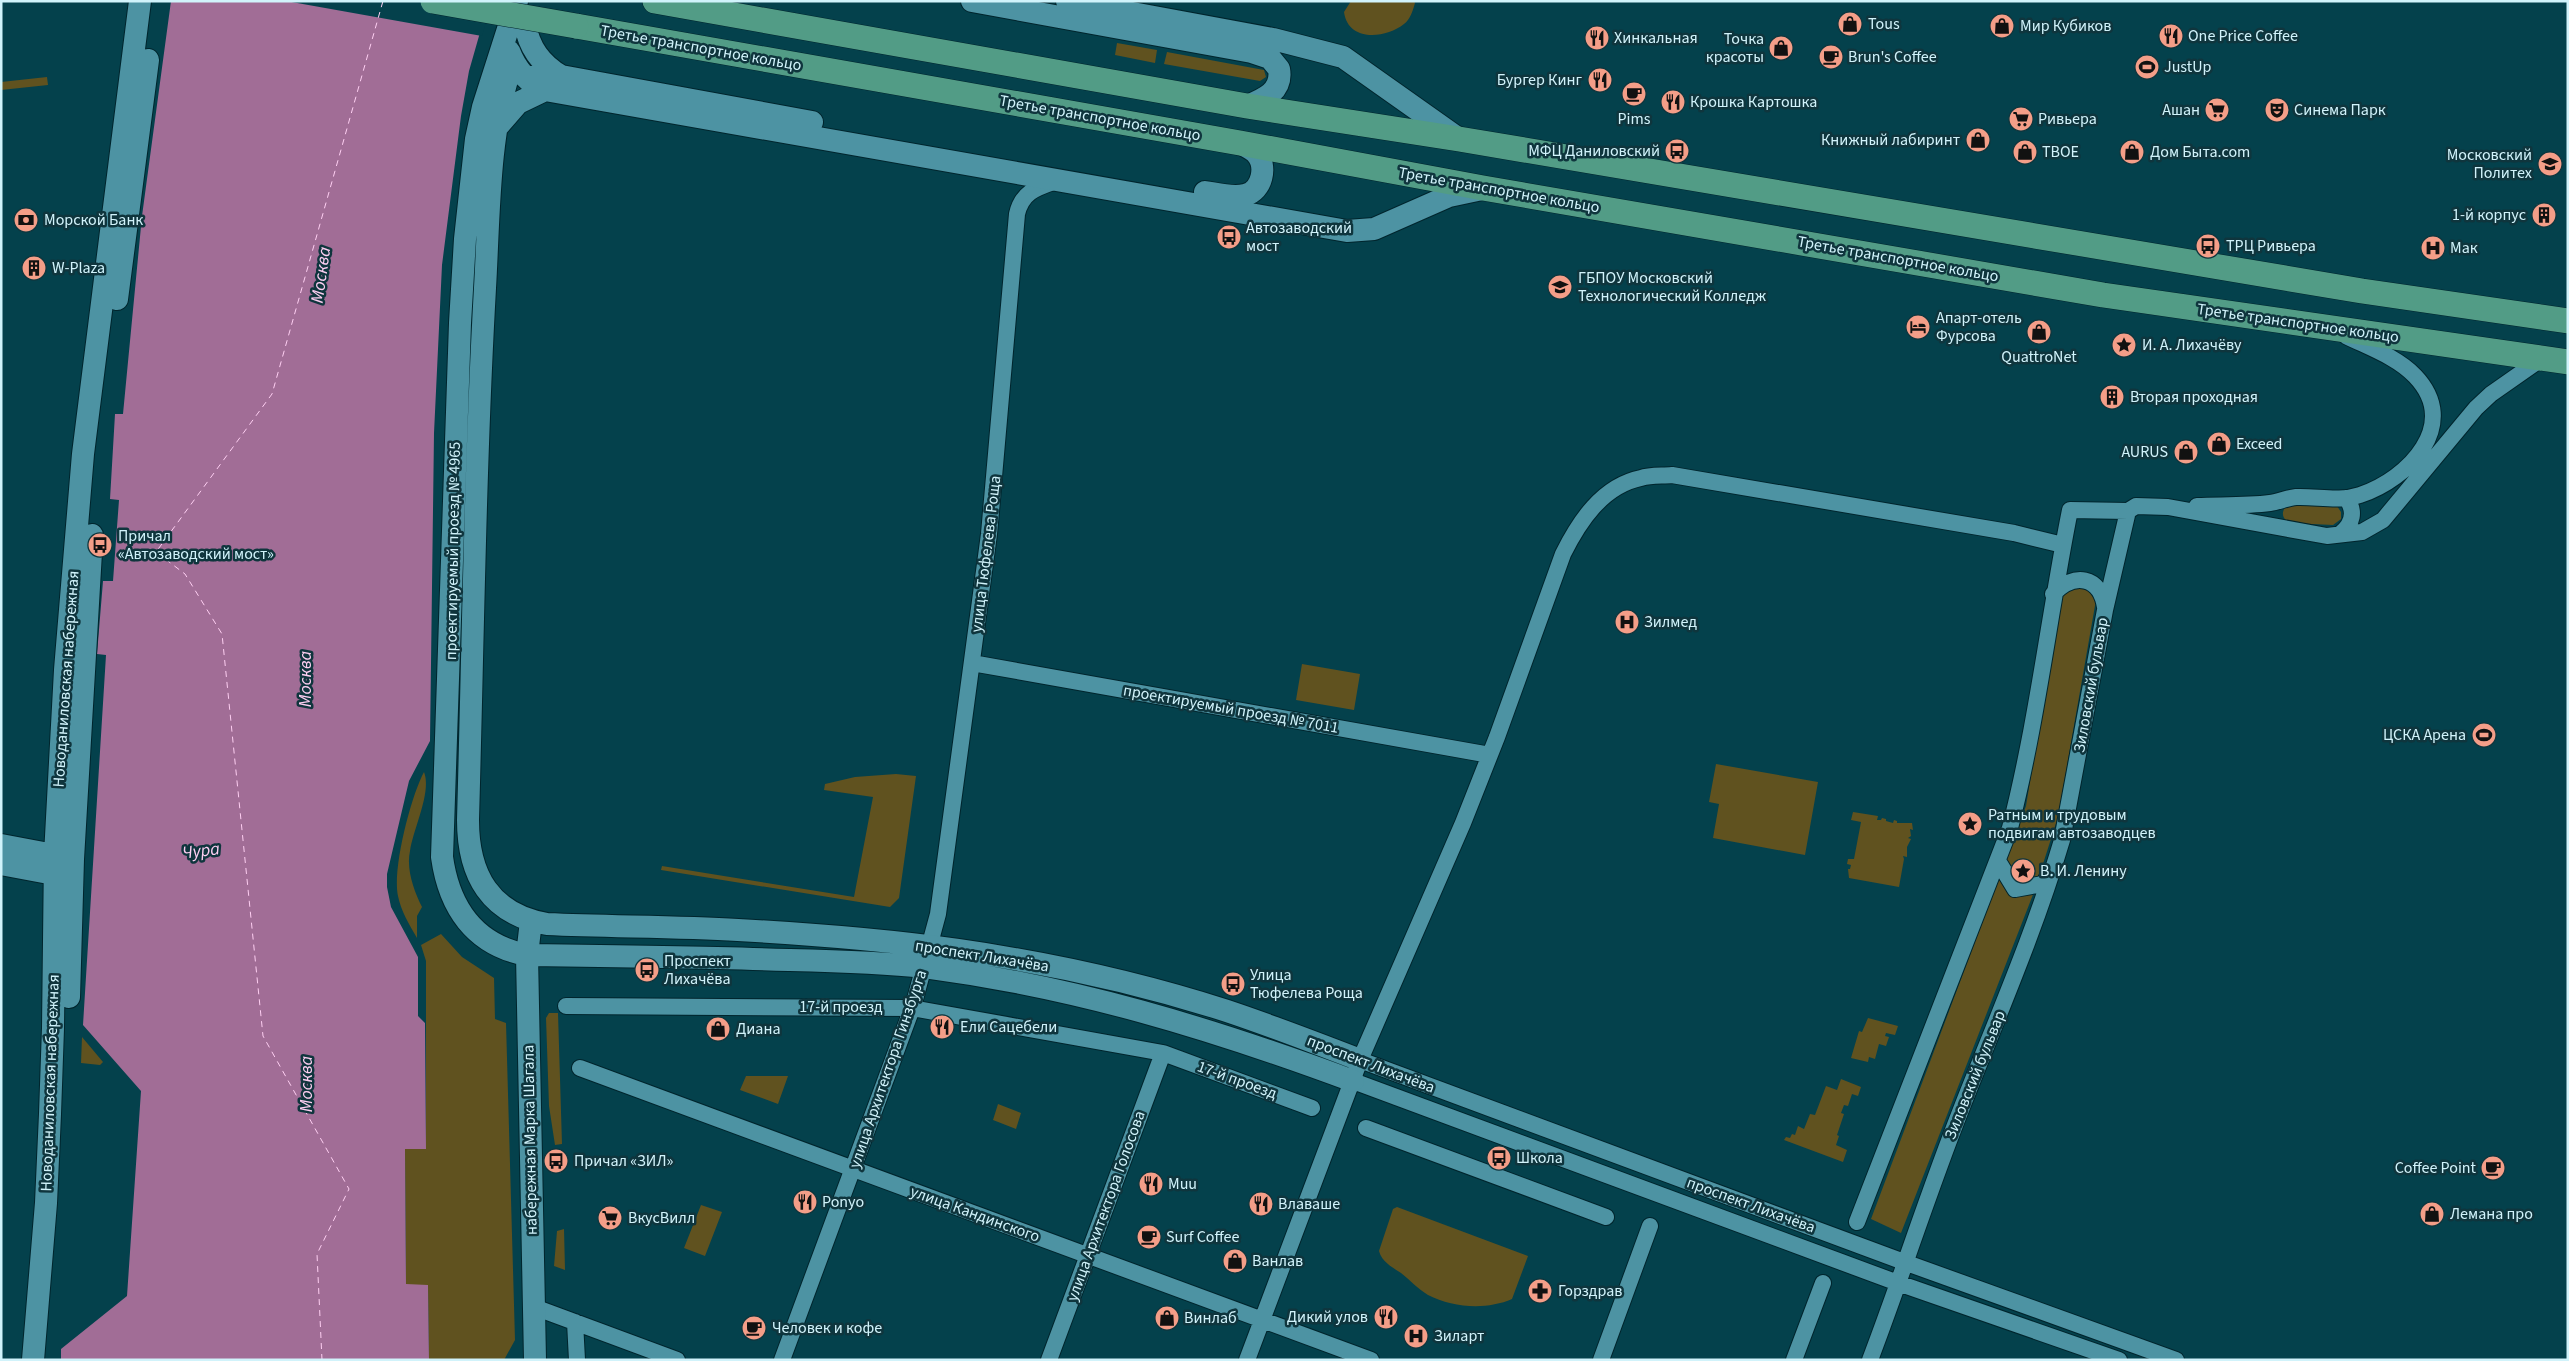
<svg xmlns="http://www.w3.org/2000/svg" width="2569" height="1361" viewBox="0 0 2569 1361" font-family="'Source Sans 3',sans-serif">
	<rect width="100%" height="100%" fill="#04414c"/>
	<path fill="#60521f" d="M1351,1H1414L1415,3C1413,10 1410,20 1404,24C1385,39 1348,42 1344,12Z
		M1117,43L1157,50L1155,63L1115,55Z
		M1167,52L1264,70L1266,77L1260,81L1164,64Z
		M47,77L48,85L1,90V82Z
		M2289,503L2337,506L2341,512V519L2333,525L2291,523C2280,519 2281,510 2289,503Z
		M2070,586L2088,588L2096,600L2058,817L2034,892L1901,1233L1871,1219L2026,806L2061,592Z
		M1302,664L1360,674L1354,710L1296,700Z
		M1716,764L1818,782L1805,855L1713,838L1719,804L1709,802Z
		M424,772C432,792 413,829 410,851C406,869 414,891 422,907L417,916V938C409,924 401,911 398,896C392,869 411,796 424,772Z
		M896,774L916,776L899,898L890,907L661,870L662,866L854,897L873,797L824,790L825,784L855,777Z
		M1853,812L1878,816L1877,820H1881L1882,818L1886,819V821L1893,823L1894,820L1897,821V823H1912L1913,830L1910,829L1911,836L1908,838L1911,839L1907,847V857L1903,856L1904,859L1899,887L1849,878L1848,869H1850L1851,865L1847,864L1848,859H1854L1861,822L1851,820Z
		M441,934L462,957L494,978L495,1019L506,1023L515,1340L504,1360H429L428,1285H406L405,1149H426V961L421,945Z
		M549,1013H558L562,1144L555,1145L549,1106L546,1018Z
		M1868,1018L1898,1026L1895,1035L1886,1033L1885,1036L1889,1037L1886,1046L1879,1044L1875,1059L1869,1057L1868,1062L1851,1058L1859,1031L1862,1032Z
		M82,1037L103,1062L100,1065L81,1063Z
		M746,1076H788L778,1104L740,1090Z
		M1841,1079L1861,1087L1858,1096L1852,1094L1848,1106L1844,1105L1841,1113L1844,1114L1837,1135L1839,1136L1836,1145L1847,1150L1843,1162L1784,1140L1786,1137L1790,1138L1792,1134L1795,1135L1798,1126L1804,1129L1810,1114L1815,1115L1826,1086L1837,1090Z
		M998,1104L1021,1113L1016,1129L993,1120Z
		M701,1205L722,1212L705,1256L684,1248Z
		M1397,1207L1528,1256L1512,1299C1487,1310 1453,1308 1428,1295C1418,1289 1410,1280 1401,1273C1392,1267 1382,1262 1379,1251L1393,1209Z
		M564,1229L565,1270L554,1266L557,1231Z"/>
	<path fill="#a16d96" d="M171,1H489L469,71L461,116L442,265L434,433L430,741L409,781L387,874V887L391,907L418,957V1016L425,1023L426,1149H405L406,1284L428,1285L429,1360H61V1349L127,1296L141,1091L83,1025L106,655L97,654L103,581H113L119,500L110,499L115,414H123L142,216Z"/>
	<path fill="#04414c" d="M286,1H492L482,36Z"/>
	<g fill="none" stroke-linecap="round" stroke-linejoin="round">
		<path stroke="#fecff2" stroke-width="1" stroke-dasharray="6 5" stroke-linecap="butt" d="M322,1360L317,1254L349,1189L263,1036L222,634L185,574L156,552L272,394L383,1"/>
		<defs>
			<path id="street" d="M2197,506C2221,505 2246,506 2270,503C2278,502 2287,498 2296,497C2317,496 2339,502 2360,495C2409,479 2461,424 2415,376C2397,357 2368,347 2346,336
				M2340,534C2353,524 2356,511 2346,498
				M2053,594C2074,572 2100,576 2105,607
				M972,663L1490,755
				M1998,861L2015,889L2043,884L2050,874
				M566,1006L912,1008L1163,1053L1312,1108
				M1360,1060L1904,1262L2176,1360
				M580,1068L1371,1360
				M1353,1081L1898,1283L2119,1360
				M1366,1128L1606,1217
				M1857,1222L2010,828C2037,723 2049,615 2070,510L2128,511
				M534,1307L677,1360
				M575,1322L577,1360
				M782,1360L914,1003L938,914L989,534L1017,214C1022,192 1036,188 1056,181
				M1049,1360L1163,1053
				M1247,1360L1360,1060L1463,823L1497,737L1563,554C1579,522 1602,486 1641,478C1650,475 1662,476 1672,475L2014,533L2063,545
				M1601,1360L1650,1226
				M1794,1360L1823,1283
				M1870,1360C1902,1276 1929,1190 1962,1107C1997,1018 2035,931 2062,840L2105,610L2128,511L2136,506L2168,507L2327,536L2362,532L2383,520L2476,408L2491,394L2541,359"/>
			<path id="secondary" d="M517,1L483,107L476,139L465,239L460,323L442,857C449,907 474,945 527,955C614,956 702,957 789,960C834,961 880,962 924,967C1076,987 1210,1028 1353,1081
				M972,1L1252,52L1270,58L1279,69C1283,91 1264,99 1247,106
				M1067,1L1273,39L1343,57L1459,139
				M525,24C529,48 541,64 561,76
				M509,51C516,69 527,83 545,90L1347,231L1374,229L1449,196L1482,189
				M510,71C488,133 489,222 485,288C475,465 473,643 468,820C468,875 490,914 547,924C610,927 675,926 738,930C812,934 886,940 958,950C1049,963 1140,983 1227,1011C1272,1026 1316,1043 1360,1060
				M526,77L561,76L812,122
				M498,126L518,103L545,90
				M1205,192C1218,194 1232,198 1245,195C1262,191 1268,166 1256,153C1252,149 1245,146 1240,143
				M117,299L148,60
				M1,845L70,858
				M1,864L70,877
				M531,921L527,955L535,1360
				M69,997L73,859L92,535
				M33,1360L46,1203L50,1114L53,1028L55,855L65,670L83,454L140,1"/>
			<path id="primary" d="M655,1L1247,106L1459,139L2362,291L2568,321
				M576,26L1240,143L1483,188L2103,295L2568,362"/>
		</defs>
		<use href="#street" stroke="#00252d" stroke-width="18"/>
		<use href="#secondary" stroke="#00252d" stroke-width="24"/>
		<use href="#primary" stroke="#00252d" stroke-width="26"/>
		<use href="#street" stroke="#4d93a3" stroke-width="16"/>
		<use href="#secondary" stroke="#4d93a3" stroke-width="22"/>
		<use href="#primary" stroke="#529c86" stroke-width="25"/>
		<defs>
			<path id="primary-bridge" d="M433,1L576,26"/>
		</defs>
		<use href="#primary-bridge" stroke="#00252d" stroke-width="26" stroke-linecap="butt"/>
		<use href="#primary-bridge" stroke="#529c86" stroke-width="25"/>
	</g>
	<defs>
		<symbol id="shop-disc" viewBox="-11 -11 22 22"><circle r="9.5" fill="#f49e88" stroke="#0f353d"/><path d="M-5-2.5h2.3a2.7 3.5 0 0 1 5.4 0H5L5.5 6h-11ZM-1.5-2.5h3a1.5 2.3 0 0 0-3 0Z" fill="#111"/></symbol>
		<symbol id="restaurant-disc" viewBox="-11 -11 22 22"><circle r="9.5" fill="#f49e88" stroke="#0f353d"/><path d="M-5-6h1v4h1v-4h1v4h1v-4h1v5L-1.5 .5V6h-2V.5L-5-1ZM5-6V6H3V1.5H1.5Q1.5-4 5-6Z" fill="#111"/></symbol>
		<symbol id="cafe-disc" viewBox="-11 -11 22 22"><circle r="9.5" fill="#f49e88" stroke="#0f353d"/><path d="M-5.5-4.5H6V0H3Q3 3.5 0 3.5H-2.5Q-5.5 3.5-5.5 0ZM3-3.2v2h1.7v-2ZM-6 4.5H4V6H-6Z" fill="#111"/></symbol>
		<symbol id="stadium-disc" viewBox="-11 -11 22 22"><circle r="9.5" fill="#f49e88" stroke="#0f353d"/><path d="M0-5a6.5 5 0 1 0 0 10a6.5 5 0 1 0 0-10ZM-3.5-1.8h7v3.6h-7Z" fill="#111"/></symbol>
		<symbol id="supermarket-disc" viewBox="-11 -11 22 22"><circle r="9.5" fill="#f49e88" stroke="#0f353d"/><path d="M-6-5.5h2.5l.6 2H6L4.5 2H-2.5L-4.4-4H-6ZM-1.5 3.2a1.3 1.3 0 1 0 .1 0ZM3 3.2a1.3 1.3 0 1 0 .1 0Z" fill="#111"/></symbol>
		<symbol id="theatre-disc" viewBox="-11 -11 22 22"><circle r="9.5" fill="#f49e88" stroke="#0f353d"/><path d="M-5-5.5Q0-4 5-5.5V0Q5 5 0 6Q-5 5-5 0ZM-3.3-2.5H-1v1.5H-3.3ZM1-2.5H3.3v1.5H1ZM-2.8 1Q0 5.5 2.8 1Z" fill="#111"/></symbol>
		<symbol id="bus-disc" viewBox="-11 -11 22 22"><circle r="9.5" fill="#f49e88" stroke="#0f353d"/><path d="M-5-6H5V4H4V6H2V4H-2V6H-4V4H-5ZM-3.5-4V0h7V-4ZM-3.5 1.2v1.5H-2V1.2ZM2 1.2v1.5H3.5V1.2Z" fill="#111"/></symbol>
		<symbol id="university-disc" viewBox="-11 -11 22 22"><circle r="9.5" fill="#f49e88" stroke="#0f353d"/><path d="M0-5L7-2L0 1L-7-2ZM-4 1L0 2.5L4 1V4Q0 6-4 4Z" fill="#111"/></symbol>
		<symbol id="building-disc" viewBox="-11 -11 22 22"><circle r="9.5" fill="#f49e88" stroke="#0f353d"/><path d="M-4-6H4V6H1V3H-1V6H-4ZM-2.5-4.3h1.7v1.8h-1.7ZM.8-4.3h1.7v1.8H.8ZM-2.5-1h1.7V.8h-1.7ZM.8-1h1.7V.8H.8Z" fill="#111"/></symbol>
		<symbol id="bank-disc" viewBox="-11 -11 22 22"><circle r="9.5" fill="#f49e88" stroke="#0f353d"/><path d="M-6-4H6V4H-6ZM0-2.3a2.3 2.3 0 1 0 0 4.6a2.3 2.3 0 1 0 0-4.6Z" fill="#111"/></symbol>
		<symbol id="hospital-disc" viewBox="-11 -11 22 22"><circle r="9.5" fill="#f49e88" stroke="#0f353d"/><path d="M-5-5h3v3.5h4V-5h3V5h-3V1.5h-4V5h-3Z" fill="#111"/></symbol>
		<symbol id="hotel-disc" viewBox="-11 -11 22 22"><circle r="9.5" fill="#f49e88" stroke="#0f353d"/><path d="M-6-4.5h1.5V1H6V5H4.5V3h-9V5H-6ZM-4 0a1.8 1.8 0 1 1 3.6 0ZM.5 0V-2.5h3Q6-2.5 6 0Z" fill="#111"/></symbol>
		<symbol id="sight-disc" viewBox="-11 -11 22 22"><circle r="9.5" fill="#f49e88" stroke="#0f353d"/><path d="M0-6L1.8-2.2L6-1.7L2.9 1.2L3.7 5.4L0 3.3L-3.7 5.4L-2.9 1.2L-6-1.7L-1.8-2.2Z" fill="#111"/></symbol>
		<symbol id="pharmacy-disc" viewBox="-11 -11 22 22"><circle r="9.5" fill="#f49e88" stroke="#0f353d"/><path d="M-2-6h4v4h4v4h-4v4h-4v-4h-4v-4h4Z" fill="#111"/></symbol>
	</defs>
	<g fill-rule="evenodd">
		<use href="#shop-disc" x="1836" y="10" width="28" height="28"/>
		<use href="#shop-disc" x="1988" y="12" width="28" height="28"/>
		<use href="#restaurant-disc" x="2157" y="22" width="28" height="28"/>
		<use href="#restaurant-disc" x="1583" y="24" width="28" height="28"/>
		<use href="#shop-disc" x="1767" y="34" width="28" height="28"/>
		<use href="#cafe-disc" x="1817" y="43" width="28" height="28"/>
		<use href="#stadium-disc" x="2133" y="53" width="28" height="28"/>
		<use href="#restaurant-disc" x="1586" y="66" width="28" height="28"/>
		<use href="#cafe-disc" x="1620" y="80" width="28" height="28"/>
		<use href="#restaurant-disc" x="1659" y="88" width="28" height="28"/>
		<use href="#supermarket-disc" x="2203" y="96" width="28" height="28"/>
		<use href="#theatre-disc" x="2263" y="96" width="28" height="28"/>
		<use href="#supermarket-disc" x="2007" y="105" width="28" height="28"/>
		<use href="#shop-disc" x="1964" y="126" width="28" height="28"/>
		<use href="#bus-disc" x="1663" y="137" width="28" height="28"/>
		<use href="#shop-disc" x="2011" y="138" width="28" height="28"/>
		<use href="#shop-disc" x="2118" y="138" width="28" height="28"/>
		<use href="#university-disc" x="2536" y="150" width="28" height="28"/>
		<use href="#building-disc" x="2530" y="201" width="28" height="28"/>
		<use href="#bank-disc" x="12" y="206" width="28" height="28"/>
		<use href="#bus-disc" x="1215" y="223" width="28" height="28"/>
		<use href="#bus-disc" x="2194" y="232" width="28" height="28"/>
		<use href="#hospital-disc" x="2419" y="234" width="28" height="28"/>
		<use href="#building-disc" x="20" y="254" width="28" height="28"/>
		<use href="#university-disc" x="1546" y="273" width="28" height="28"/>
		<use href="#hotel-disc" x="1904" y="313" width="28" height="28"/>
		<use href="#shop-disc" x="2025" y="318" width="28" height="28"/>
		<use href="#sight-disc" x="2110" y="331" width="28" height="28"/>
		<use href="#building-disc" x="2098" y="383" width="28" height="28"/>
		<use href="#shop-disc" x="2205" y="430" width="28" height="28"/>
		<use href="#shop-disc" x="2172" y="438" width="28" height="28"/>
		<use href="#bus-disc" x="86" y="531" width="28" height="28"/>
		<use href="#hospital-disc" x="1613" y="608" width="28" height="28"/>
		<use href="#stadium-disc" x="2470" y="721" width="28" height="28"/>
		<use href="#sight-disc" x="1956" y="810" width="28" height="28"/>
		<use href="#sight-disc" x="2009" y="857" width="28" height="28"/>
		<use href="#bus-disc" x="633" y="956" width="28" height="28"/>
		<use href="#bus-disc" x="1219" y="970" width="28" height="28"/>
		<use href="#restaurant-disc" x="928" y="1013" width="28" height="28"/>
		<use href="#shop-disc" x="704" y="1015" width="28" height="28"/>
		<use href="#bus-disc" x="1485" y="1144" width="28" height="28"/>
		<use href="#bus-disc" x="542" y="1147" width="28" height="28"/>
		<use href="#cafe-disc" x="2479" y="1154" width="28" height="28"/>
		<use href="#restaurant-disc" x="1137" y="1170" width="28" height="28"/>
		<use href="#restaurant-disc" x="791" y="1188" width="28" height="28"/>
		<use href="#restaurant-disc" x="1247" y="1190" width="28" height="28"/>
		<use href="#shop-disc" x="2418" y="1200" width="28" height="28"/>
		<use href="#supermarket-disc" x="596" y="1204" width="28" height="28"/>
		<use href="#cafe-disc" x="1135" y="1223" width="28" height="28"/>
		<use href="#shop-disc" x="1221" y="1247" width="28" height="28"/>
		<use href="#pharmacy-disc" x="1526" y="1277" width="28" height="28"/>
		<use href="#restaurant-disc" x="1372" y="1303" width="28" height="28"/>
		<use href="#shop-disc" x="1153" y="1304" width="28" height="28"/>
		<use href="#cafe-disc" x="740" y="1314" width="28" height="28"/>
		<use href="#hospital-disc" x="1402" y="1322" width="28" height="28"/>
	</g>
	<g text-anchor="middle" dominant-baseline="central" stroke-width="5" stroke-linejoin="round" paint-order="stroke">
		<g font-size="16" fill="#d1f3fb" stroke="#0f353d" text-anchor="start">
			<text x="1868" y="24">Tous</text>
			<text x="2020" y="26">Мир Кубиков</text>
			<text x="2188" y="36">One Price Coffee</text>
			<text x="1614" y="38">Хинкальная</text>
			<text x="1764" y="39" text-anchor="end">Точка<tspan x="1764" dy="18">красоты</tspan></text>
			<text x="1848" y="57">Brun's Coffee</text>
			<text x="2164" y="67">JustUp</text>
			<text x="1582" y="80" text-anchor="end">Бургер Кинг</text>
			<text x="1690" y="102">Крошка Картошка</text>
			<text x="2200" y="110" text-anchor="end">Ашан</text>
			<text x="2294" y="110">Синема Парк</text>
			<text x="1634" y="119" text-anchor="middle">Pims</text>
			<text x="2038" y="119">Ривьера</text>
			<text x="1960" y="140" text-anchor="end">Книжный лабиринт</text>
			<text x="1660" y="151" text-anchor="end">МФЦ Даниловский</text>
			<text x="2042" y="152">ТВОЕ</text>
			<text x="2150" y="152">Дом Быта.com</text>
			<text x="2532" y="155" text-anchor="end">Московский<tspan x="2532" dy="18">Политех</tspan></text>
			<text x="2526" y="215" text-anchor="end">1-й корпус</text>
			<text x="44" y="220">Морской Банк</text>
			<text x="1246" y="228">Автозаводский<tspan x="1246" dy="18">мост</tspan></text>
			<text x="2226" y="246">ТРЦ Ривьера</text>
			<text x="2450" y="248">Мак</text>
			<text x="52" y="268">W-Plaza</text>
			<text x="1578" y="278">ГБПОУ Московский<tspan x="1578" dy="18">Технологический Колледж</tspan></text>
			<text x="1936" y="318">Апарт-отель<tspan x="1936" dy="18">Фурсова</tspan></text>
			<text x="2142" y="345">И. А. Лихачёву</text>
			<text x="2039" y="357" text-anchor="middle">QuattroNet</text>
			<text x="2130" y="397">Вторая проходная</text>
			<text x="2236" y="444">Exceed</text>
			<text x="2168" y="452" text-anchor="end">AURUS</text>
			<text x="118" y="536">Причал<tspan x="118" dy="18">«Автозаводский мост»</tspan></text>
			<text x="1644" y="622">Зилмед</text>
			<text x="2466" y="735" text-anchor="end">ЦСКА Арена</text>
			<text x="1988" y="815">Ратным и трудовым<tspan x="1988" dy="18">подвигам автозаводцев</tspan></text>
			<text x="2040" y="871">В. И. Ленину</text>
			<text x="664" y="961">Проспект<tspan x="664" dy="18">Лихачёва</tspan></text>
			<text x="1250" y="975">Улица<tspan x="1250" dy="18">Тюфелева Роща</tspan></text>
			<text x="960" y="1027">Ели Сацебели</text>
			<text x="736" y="1029">Диана</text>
			<text x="1516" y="1158">Школа</text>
			<text x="574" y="1161">Причал «ЗИЛ»</text>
			<text x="2476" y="1168" text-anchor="end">Coffee Point</text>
			<text x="1168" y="1184">Muu</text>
			<text x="822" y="1202">Ponyo</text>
			<text x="1278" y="1204">Влаваше</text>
			<text x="2450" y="1214">Лемана про</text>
			<text x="628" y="1218">ВкусВилл</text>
			<text x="1166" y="1237">Surf Coffee</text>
			<text x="1252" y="1261">Ванлав</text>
			<text x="1558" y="1291">Горздрав</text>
			<text x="1368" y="1317" text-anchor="end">Дикий улов</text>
			<text x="1184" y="1318">Винлаб</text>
			<text x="772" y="1328">Человек и кофе</text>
			<text x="1434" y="1336">Зиларт</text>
		</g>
		<g font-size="16" fill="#d1f3fb" stroke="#0f353d">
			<text transform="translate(701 48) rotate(10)">Третье транспортное кольцо</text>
			<text transform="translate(1100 118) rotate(10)">Третье транспортное кольцо</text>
			<text transform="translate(1499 190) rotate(10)">Третье транспортное кольцо</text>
			<text transform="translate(1898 259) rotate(10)">Третье транспортное кольцо</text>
			<text transform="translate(2298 323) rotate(8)">Третье транспортное кольцо</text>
			<text transform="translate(453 551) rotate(-89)">проектируемый проезд № 4965</text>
			<text transform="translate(986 554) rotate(-83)">улица Тюфелева Роща</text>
			<text transform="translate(66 679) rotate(-86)">Новоданиловская набережная</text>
			<text transform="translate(2091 685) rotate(-80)">Зиловский бульвар</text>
			<text transform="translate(1231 709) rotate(10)">проектируемый проезд № 7011</text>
			<text transform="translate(982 956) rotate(9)">проспект Лихачёва</text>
			<text x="841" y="1007">17-й проезд</text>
			<text transform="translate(1371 1064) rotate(21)">проспект Лихачёва</text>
			<text transform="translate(888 1069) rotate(-71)">улица Архитектора Гинзбурга</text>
			<text transform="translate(1975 1075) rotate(-68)">Зиловский бульвар</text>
			<text transform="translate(1237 1080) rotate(20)">17-й проезд</text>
			<text transform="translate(50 1083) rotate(-88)">Новоданиловская набережная</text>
			<text transform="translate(530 1140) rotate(-91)">набережная Марка Шагала</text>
			<text transform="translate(1751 1205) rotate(20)">проспект Лихачёва</text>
			<text transform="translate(1106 1206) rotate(-70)">улица Архитектора Голосова</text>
			<text transform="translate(975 1214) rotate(20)">улица Кандинского</text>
		</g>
		<g font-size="18" font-style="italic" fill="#fecff2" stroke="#0f353d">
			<text transform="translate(321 275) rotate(-82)">Москва</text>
			<text transform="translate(305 679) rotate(-90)">Москва</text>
			<text transform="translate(201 851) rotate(-7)">Чура</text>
			<text transform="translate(306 1084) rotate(-90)">Москва</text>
		</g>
	</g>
	<rect width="2569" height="1361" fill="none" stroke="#d1f3fb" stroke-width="5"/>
</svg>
